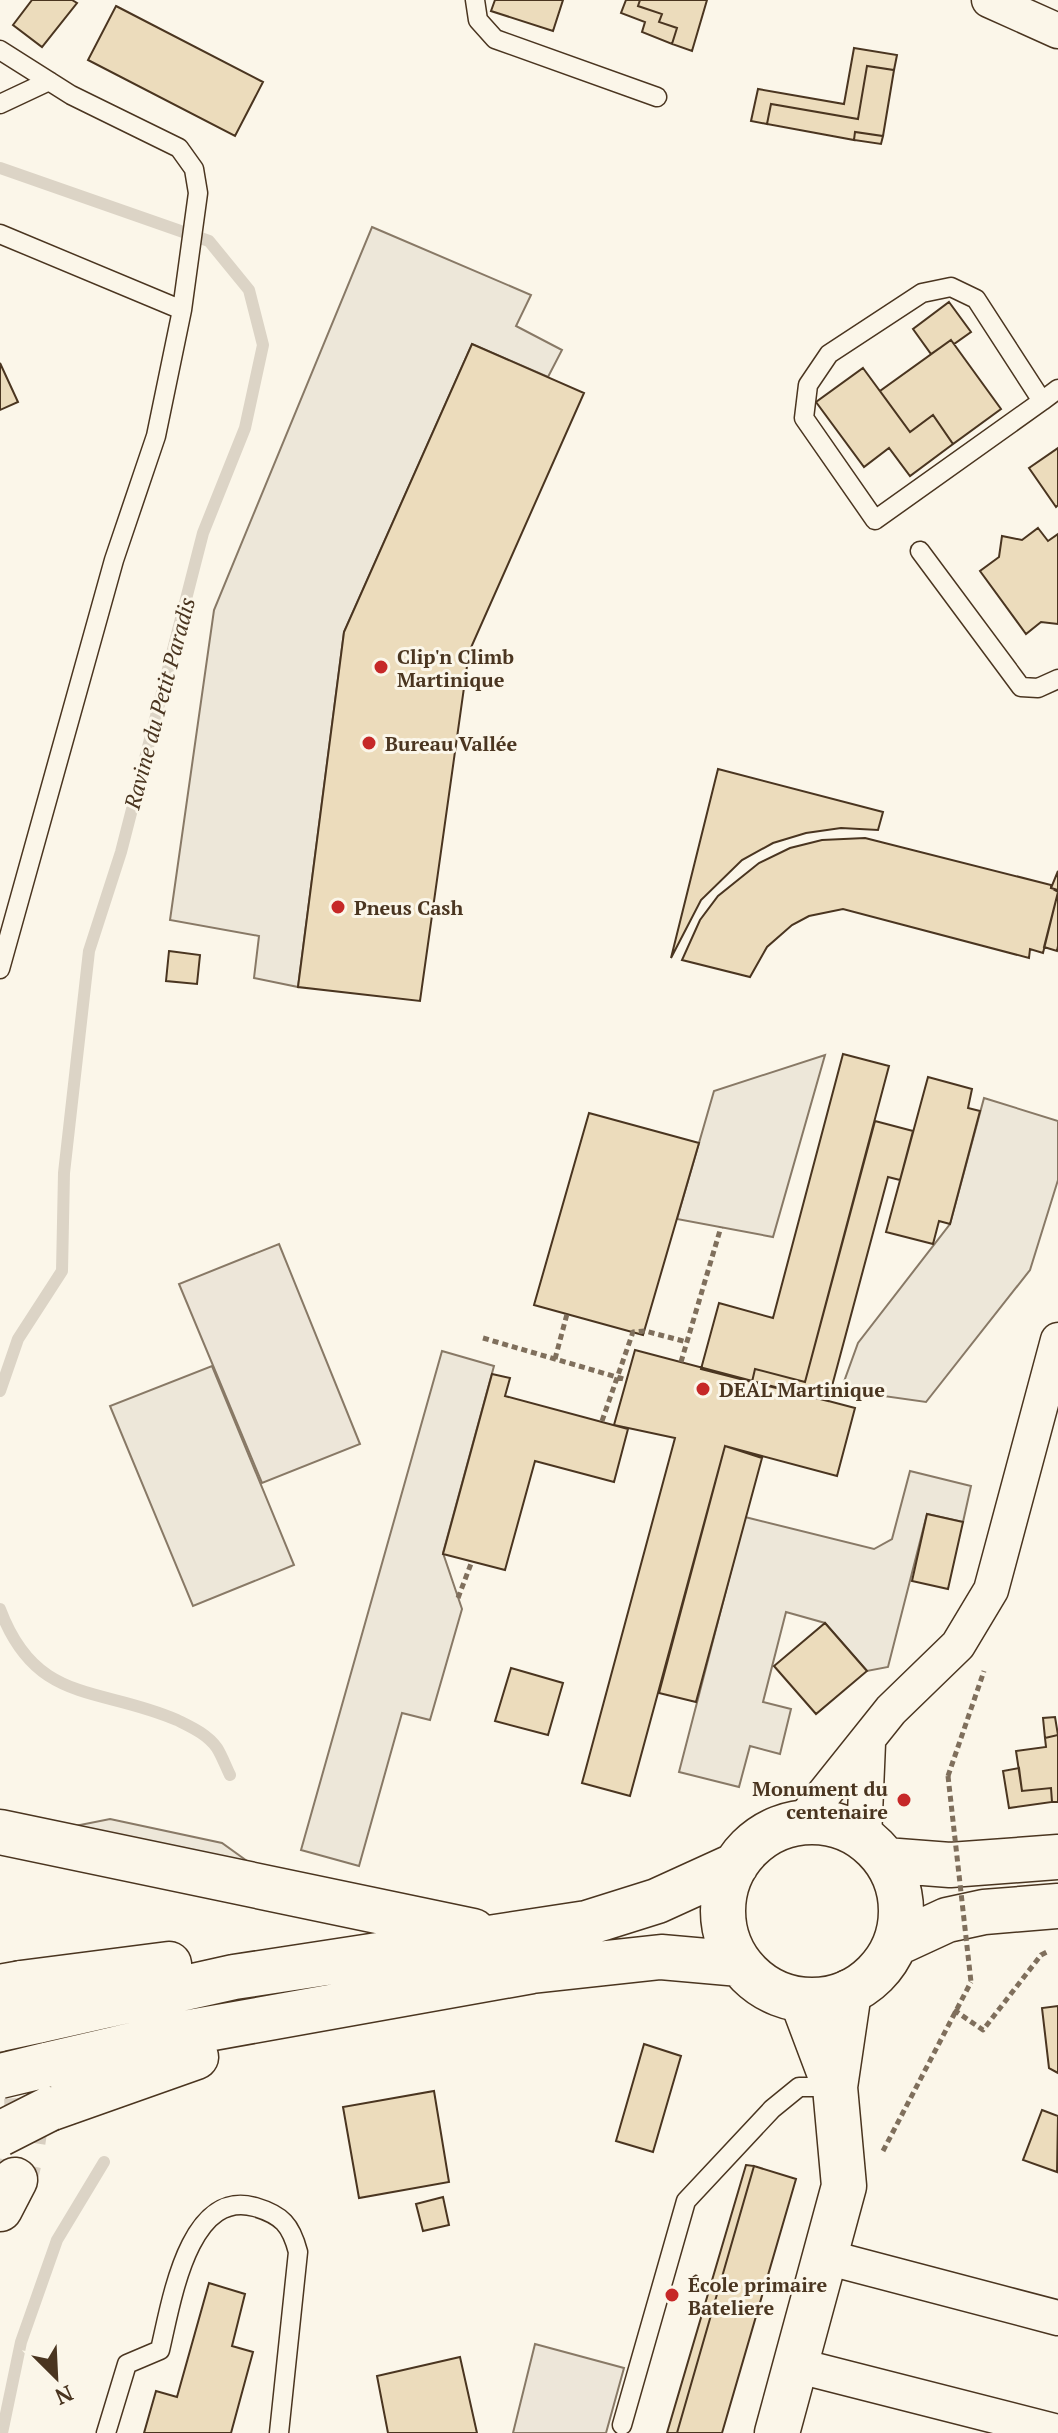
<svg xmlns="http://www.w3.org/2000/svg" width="1058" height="2433" viewBox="0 0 1058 2433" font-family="'PT Serif',serif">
	<rect width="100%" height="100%" fill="#fbf6e9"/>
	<path fill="#ede6d9" stroke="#887966" stroke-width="2" d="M279,1244L360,1444L262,1483L179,1284Z
		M535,2344L624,2368L606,2433H513Z"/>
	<path fill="#ede7d9" stroke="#887966" stroke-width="2" d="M372,227L531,295L516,326L562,350L548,377L472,344L344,632L298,987L254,978L259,936L170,920L214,610Z
		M825,1055L773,1237L677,1219L714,1091Z
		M984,1098L1058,1121V1180L1030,1270L926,1402L841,1390L858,1343L950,1224Z
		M442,1351L494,1366L443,1553L462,1609L430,1720L402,1713L359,1866L301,1850Z
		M212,1366L294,1565L193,1606L110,1406Z
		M910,1471L971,1486L963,1522L927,1514L888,1667L867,1671L825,1623L786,1612L763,1702L791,1709L780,1754L750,1746L739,1787L679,1772L745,1517L874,1549L892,1539Z
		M110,1819L222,1843L268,1876L50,1831Z"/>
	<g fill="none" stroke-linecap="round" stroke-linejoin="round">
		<path stroke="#dcd4c6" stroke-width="12" d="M0,168L209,241L249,290L263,345L245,428L203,533L121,852L89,951L64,1173L62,1271L18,1339L0,1391
			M0,1609C36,1705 99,1686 177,1720C191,1727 207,1734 217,1748C222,1756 226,1767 230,1775
			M2,2433L21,2342L57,2240L104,2162"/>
	</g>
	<path fill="#ecdcbc" stroke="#4a3520" stroke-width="2" d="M32,0H72L77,3L42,47L13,25Z
		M495,0H563L553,31L491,11Z
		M626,0H640L638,6L662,14L659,22L677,28L672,44L642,32L645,22L621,13Z
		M640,0H707L692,51L672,44L677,28L659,22L662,14L638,6Z
		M116,6L263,82L235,136L88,60Z
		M854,48L897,55L894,70L867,66L858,119L771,104L767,124L751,121L758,89L844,104Z
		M867,66L894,70L883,136L855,132L854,140L767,124L771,104L858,119Z
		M855,132L883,136L881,144L854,140Z
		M949,302L971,332L954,344L951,340L931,354L913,329Z
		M951,340L1001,409L953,444L933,415L910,432L880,391Z
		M472,344L584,393L469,652L420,1001L298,987L344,632Z
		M0,363L18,402L0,410Z
		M863,368L910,432L933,415L953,444L910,476L889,448L864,467L816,402Z
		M1058,448V505L1056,507L1029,468Z
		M1038,528L1048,541L1058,534V624L1041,622L1026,634L980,571L999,557L1002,536L1022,540Z
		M718,769L883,812L878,830L841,828L806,833L773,843L742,860L701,900L671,958Z
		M865,838L1051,885V888L1058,892L1043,953L1030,949L1029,958L843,909L809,916L792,925L767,947L750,977L682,960L700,920L718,896L759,863L790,848L822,840Z
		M1058,871V890L1051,888Z
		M1058,892V946L1057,951L1044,947Z
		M169,951L200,955L197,984L166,981Z
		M843,1054L889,1066L805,1382L755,1369L752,1382L701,1369L719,1303L773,1318Z
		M928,1077L972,1089L968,1108L980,1111L950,1224L939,1221L933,1244L886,1232Z
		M589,1113L699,1143L643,1335L534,1305Z
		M875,1121L913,1131L900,1180L888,1177L828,1401L752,1382L755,1369L805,1382Z
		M635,1350L855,1408L837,1476L725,1446L630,1796L582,1783L675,1438L614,1425Z
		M492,1374L510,1378L505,1396L628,1429L614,1482L535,1461L505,1570L443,1554Z
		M725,1446L762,1458L696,1702L659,1693Z
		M927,1514L963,1522L948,1589L912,1581Z
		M825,1623L867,1671L816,1714L774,1666Z
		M511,1668L563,1683L548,1735L495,1721Z
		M1055,1717L1058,1735L1045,1738L1043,1718Z
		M1058,1735V1802H1052L1051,1788L1022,1791L1016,1751L1046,1747L1045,1738Z
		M1019,1768L1022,1791L1051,1788L1052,1802L1009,1808L1003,1771Z
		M1058,2006V2073L1049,2068L1042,2008Z
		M644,2044L681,2056L653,2152L616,2141Z
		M434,2091L449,2182L359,2198L343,2107Z
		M1042,2110L1058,2116L1057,2172L1023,2160Z
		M746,2165L754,2166L677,2433H667Z
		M754,2166L796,2179L722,2433H677Z
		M443,2197L449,2225L423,2231L416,2204Z
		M209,2283L245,2294L232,2346L253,2352L231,2433H144L156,2391L177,2397Z
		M460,2357L477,2433H388L377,2376Z"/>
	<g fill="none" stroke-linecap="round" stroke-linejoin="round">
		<path stroke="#d8cfc1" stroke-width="44" stroke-dasharray="44 22" stroke-linecap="butt" d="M10,2034C33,2082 29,2130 15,2180"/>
		<defs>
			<path id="service" d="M475,0L478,20L495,39L657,97
				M0,50L71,95L179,148L194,169L198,193L182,310L156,436L114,560L0,969
				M0,104L49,81
				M0,234L182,310
				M1042,401L976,299L951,287L922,293L829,354L808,385L804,418L875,520L1042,401L1058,389
				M920,551L1021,687L1038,688L1058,679
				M622,2425L686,2201L772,2109L799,2087H835
				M106,2433L127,2364L160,2350C171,2304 188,2188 255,2207C282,2215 291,2225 298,2252L279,2433"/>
			<path id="minor" d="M989,0L1058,31
				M800,1824L891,1710L958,1645L991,1590L1058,1340
				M864,1838L868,1743
				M826,2257L1058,2318
				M795,2365L1058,2432"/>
			<path id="tertiary" d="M802,2000L834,2085
				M777,2433L844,2186L835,2087L849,1992"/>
			<path id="trunk" d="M723 1911a89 89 0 1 1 178 0a89 89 0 1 1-178 0Z
				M0,1832L473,1931
				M885,1860L950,1865L1058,1857
				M895,1944L947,1920L984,1912L1058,1906
				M21,1983L169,1964
				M37,2021L234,1977L587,1923L657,1901L736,1865
				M46,2065L179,2034L532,1971L661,1957L740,1964
				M49,2109L196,2057
				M0,2209L15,2180"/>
		</defs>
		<use href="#service" stroke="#4a3520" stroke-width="21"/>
		<use href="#minor" stroke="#4a3520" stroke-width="37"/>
		<use href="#tertiary" stroke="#4a3520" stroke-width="47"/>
		<use href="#trunk" stroke="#4a3520" stroke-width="47"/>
		<path stroke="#7f6f5c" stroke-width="5" stroke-dasharray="6 4" stroke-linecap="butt" d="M483,1338L627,1380
			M555,1359L567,1314
			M681,1362L721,1227
			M602,1421L633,1332L645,1331L687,1342
			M458,1598L472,1561
			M948,1776L984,1671
			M954,2010L983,2030L1041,1955L1049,1951
			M883,2151L971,1982"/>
		<use href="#service" stroke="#fbf6e9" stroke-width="18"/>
		<use href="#minor" stroke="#fbf6e9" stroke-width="34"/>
		<use href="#tertiary" stroke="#fbf6e9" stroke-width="44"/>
		<use href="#trunk" stroke="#fbf6e9" stroke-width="44"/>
		<defs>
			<path id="trunk-bridge" d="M0,1987L21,1983
				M0,2029L37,2021
				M0,2076L46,2065
				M0,2134L49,2109"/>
		</defs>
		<use href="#trunk-bridge" stroke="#4a3520" stroke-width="47" stroke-linecap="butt"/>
		<path stroke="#7f6f5c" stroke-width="5" stroke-dasharray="6 4" stroke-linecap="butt" d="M948,1776L971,1982"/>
		<use href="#trunk-bridge" stroke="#fbf6e9" stroke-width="44"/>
	</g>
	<g fill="#c62828" stroke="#fbf6e9" stroke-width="3">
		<circle cx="381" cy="667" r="8"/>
		<circle cx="369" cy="743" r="8"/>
		<circle cx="338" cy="907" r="8"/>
		<circle cx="703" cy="1389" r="8"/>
		<circle cx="904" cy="1800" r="8"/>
		<circle cx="672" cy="2295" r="8"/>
	</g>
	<g text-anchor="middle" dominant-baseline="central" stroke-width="6" stroke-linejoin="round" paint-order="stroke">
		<g font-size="20" font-weight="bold" fill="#4a3520" stroke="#fbf6e9" text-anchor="start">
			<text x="397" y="656">Clip'n Climb<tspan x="397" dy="23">Martinique</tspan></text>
			<text x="385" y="743">Bureau Vallée</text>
			<text x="354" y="907">Pneus Cash</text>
			<text x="719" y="1389">DEAL Martinique</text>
			<text x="888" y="1788" text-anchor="end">Monument du<tspan x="888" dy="23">centenaire</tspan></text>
			<text x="688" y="2284">École primaire<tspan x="688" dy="23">Bateliere</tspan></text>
		</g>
		<g font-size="22" font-style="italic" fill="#4a3520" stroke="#fbf6e9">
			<text transform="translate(159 703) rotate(-75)">Ravine du Petit Paradis</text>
		</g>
	</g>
	<g transform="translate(56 2377) rotate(156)" stroke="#fbf6e9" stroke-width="6" paint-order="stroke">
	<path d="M0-6L14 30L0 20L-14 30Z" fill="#4a3520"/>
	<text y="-12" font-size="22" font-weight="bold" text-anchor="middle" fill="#4a3520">N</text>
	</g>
</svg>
